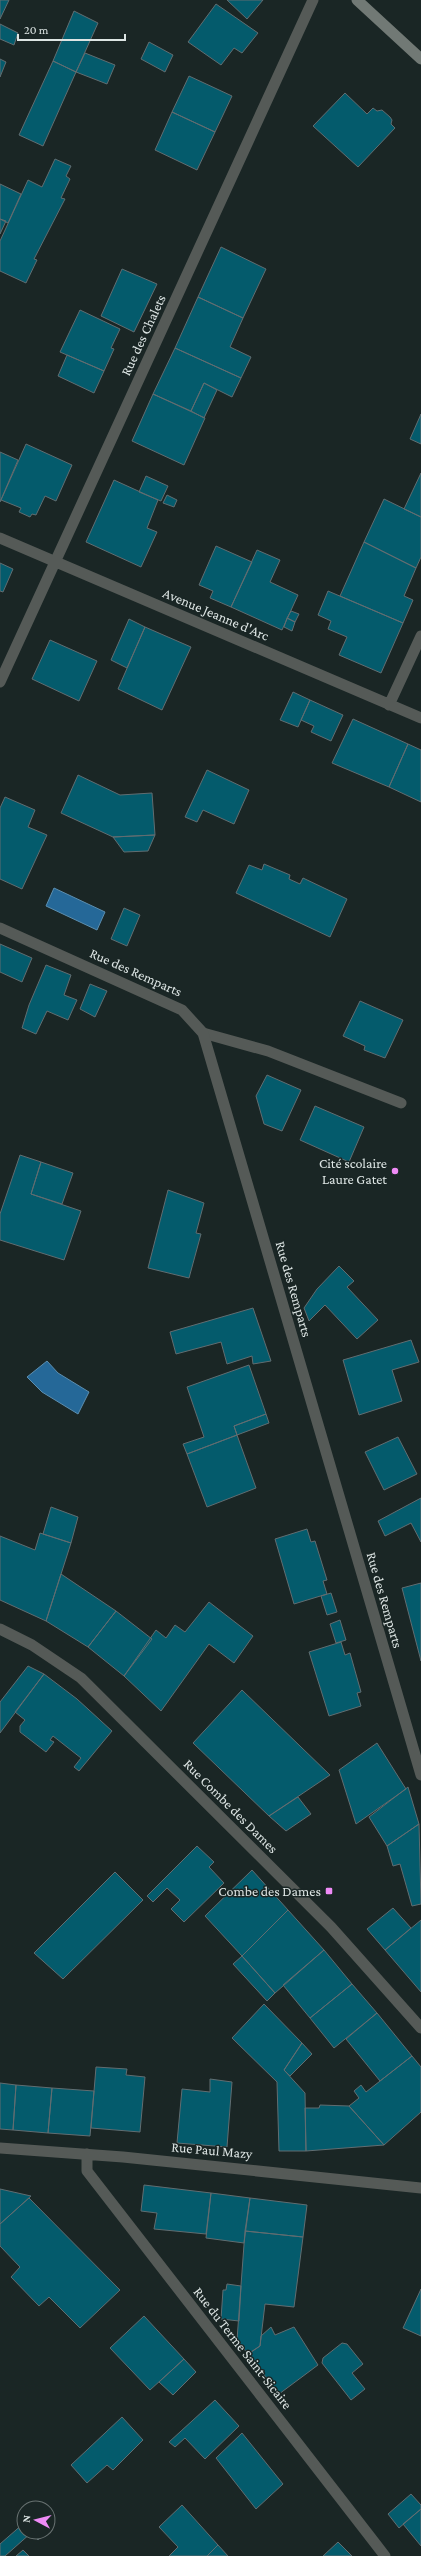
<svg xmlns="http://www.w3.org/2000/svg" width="421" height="2556" viewBox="0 0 421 2556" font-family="'Crimson Pro',serif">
	<rect width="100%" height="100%" fill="#1a2625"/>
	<path fill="#256898" stroke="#5c8eaf" d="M54,888L105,912L97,930L46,906Z
		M47,1361L58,1373L89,1392L78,1414L42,1392L27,1377Z"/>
	<path fill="#045b6c" stroke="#616d71" d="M0,0H9L0,19Z
		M227,0H263L247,19Z
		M216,4L258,33L242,53L234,48L221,65L188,42Z
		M74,11L98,23L76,72L53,61Z
		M0,24L18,33L14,45L0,39Z
		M149,42L173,55L165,72L141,59Z
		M85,53L115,65L107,84L76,72Z
		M0,59L6,62L0,77Z
		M53,61L76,72L43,146L19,135Z
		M189,76L232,96L215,132L172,112Z
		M345,93L367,114L373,108L377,111L382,110L390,117L392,120L391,124L395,128L358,167L313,126Z
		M172,112L215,132L197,170L155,150Z
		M55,159L71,166L66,176L70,179L61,198L65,199L34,259L37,260L26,283L0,271V241L28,180L42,187Z
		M0,184L21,194L8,223L0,219Z
		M0,219L6,221L0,234Z
		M221,247L266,269L243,318L198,297Z
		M122,269L157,284L134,332L101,316Z
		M198,297L243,318L230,347L251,357L241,378L175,348Z
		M80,310L120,329L111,348L114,349L104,371L60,352Z
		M175,348L241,378L232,397L204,383L191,411L153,394Z
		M67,355L104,371L94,393L58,376Z
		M204,383L217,390L204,418L191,411Z
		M153,394L205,418L184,465L132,441Z
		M421,414V444L410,439Z
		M26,444L72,465L56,501L45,496L36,515L32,514L30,517L19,512L21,508L1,500Z
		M0,452L18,460L0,502Z
		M421,473V517L404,509Z
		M146,476L168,486L161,501L139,492Z
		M114,480L158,500L147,528L157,532L141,567L86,542Z
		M167,495L177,500L174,507L163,503Z
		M384,499L421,517V557L416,568L364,542Z
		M364,542L416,568L404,596L413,600L403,623L340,596Z
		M216,546L252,562L231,607L210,598L213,591L199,585Z
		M257,550L280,560L270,582L298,595L282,630L231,607Z
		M0,563L13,569L3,592L0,591Z
		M328,591L403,623L381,673L339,655L347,637L328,629L331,621L318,615Z
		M291,611L299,614L295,622L287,618Z
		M287,618L295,622L292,631L284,627Z
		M129,619L145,627L127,668L111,660Z
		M145,627L191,647L162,710L118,689Z
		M50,640L97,661L79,701L32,679Z
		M293,692L310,700L298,727L280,720Z
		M310,700L343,715L331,741L311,732L314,726L301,720Z
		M353,719L408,744L389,787L332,763Z
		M408,744L421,750V802L389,787Z
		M207,770L249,790L234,824L203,810L197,822L185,817Z
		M78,775L120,795L152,793L155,835L113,837L61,813Z
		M5,797L35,810L28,827L47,835L22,889L0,879V808Z
		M155,835L148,851L124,852L113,837Z
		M264,864L290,875L289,879L300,884L303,878L347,899L330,937L236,893L249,865L262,870Z
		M124,908L140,915L127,946L111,939Z
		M0,944L32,958L22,982L0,972Z
		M46,965L71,975L64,995L77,1000L68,1020L47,1011L36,1034L22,1028L29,1005Z
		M90,984L107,991L95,1017L80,1009Z
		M360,1001L403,1020L385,1058L364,1050L365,1046L343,1036Z
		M267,1075L301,1090L282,1131L264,1124L256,1096Z
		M315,1106L364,1127L349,1162L300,1140Z
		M20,1155L41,1162L31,1194L81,1211L64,1260L0,1240V1214Z
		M41,1162L73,1173L62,1204L31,1194Z
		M168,1190L204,1203L196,1233L201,1234L189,1278L148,1268Z
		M339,1266L354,1281L347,1287L378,1320L357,1339L325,1305L309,1321L304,1308L317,1289Z
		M253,1308L271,1361L253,1364L252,1356L227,1364L221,1342L176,1354L170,1332Z
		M411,1340L419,1362L392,1370L402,1401L359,1415L343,1360Z
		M249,1365L266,1414L234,1426L237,1435L187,1454L183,1444L204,1437L187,1387Z
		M266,1414L269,1423L237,1435L234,1426Z
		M237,1435L256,1488L207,1507L187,1454Z
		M398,1437L417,1474L384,1490L365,1452Z
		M421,1498V1542L411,1523L385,1536L378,1521Z
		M51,1507L78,1517L71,1543L43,1534Z
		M307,1529L311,1542L315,1541L327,1580L323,1581L327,1594L294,1604L275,1539Z
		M40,1533L71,1543L46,1621L0,1600V1536L35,1550Z
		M61,1574L116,1611L88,1647L46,1621Z
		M421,1583V1661L402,1588Z
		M331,1593L337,1612L327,1615L321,1596Z
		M209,1602L253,1636L234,1663L209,1644L161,1711L124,1676L156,1630L166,1638L175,1625L185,1632Z
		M116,1611L152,1639L124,1676L88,1647Z
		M340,1620L346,1640L336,1643L330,1624Z
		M341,1642L345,1655L350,1653L361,1692L357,1693L361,1706L329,1716L309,1652Z
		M28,1666L44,1674L0,1733V1702Z
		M44,1674L77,1699L112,1731L79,1771L74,1767L81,1758L53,1736L50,1740L54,1742L46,1752L20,1732V1726L25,1720L15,1712Z
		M242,1690L330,1775L269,1816L193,1743Z
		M377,1743L406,1789L356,1824L339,1770Z
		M408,1787L419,1824L387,1846L369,1817Z
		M298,1797L311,1814L286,1831L269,1816Z
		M419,1824L421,1904L412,1906L400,1864L393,1866L387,1846Z
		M197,1846L214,1862L209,1867L224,1883L184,1922L171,1909L180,1900L167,1888L153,1902L147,1896Z
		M252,1870L288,1910L242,1956L205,1916Z
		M115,1872L143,1900L63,1979L34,1953Z
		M393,1908L411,1928L385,1950L367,1929Z
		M288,1910L324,1950L275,1993L242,1956Z
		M421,1920V1992L385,1950Z
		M324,1950L352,1984L310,2018L283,1985Z
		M242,1956L275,1993L267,2001L233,1964Z
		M352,1984L377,2013L334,2048L310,2018Z
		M264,2004L302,2043L284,2070L305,2093L306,2151H279L277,2082L232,2038Z
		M377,2013L412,2056L380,2081L346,2039Z
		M302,2043L312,2054L290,2076L284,2070Z
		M412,2056L421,2067V2112L384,2145L349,2106L359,2098L354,2091L361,2085L366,2092Z
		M96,2067L127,2069L126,2075L145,2077L140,2132L91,2128Z
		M210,2079L232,2082L227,2147L177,2143L182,2089L210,2092Z
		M0,2083L16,2085L13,2130L0,2129Z
		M16,2085L52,2088L48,2133L13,2130Z
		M52,2088L94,2091L90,2136L48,2133Z
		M320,2105L349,2106L384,2145L306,2151L305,2108H319Z
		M144,2185L211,2193L206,2234L154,2229L157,2213L141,2211Z
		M0,2189L31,2196L0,2224Z
		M211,2193L250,2198L244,2243L206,2238Z
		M29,2198L120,2290L80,2328L49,2297L39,2306L11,2277L20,2267L0,2246V2224Z
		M250,2198L307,2205L303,2237L245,2231Z
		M245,2231L303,2237L294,2307L265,2304L260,2346L248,2354L237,2340Z
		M227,2284L241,2286L239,2321L221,2319L223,2290H226Z
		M421,2289V2336L403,2328Z
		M144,2316L184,2359L150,2390L110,2348Z
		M271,2327L275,2335L294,2327L318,2365L279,2394L248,2354L260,2346L261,2336Z
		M342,2343L347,2344L363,2364L352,2373L365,2389L351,2400L322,2363L323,2358Z
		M184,2359L196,2372L173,2395L159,2382Z
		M215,2400L239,2426L205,2459L185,2438L175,2447L169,2442Z
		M122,2417L143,2440L113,2470L107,2465L87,2483L71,2465Z
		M242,2433L283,2484L256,2509L216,2458Z
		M411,2494L421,2505V2509L399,2528L388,2514Z
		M182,2505L218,2545L207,2556H169L178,2547L159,2527Z
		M421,2509V2546L403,2524Z
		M24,2523V2532L31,2533L5,2556H0V2544Z
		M40,2532L42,2535L38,2540L31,2533Z
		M338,2542L352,2556H323Z
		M218,2545L228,2556H207Z
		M23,2550L29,2556H16Z"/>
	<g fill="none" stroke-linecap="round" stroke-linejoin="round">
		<path stroke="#555a57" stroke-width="11" d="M203,1033L268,1051L401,1103"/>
		<path stroke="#555a57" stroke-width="11" d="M0,538L421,718
			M0,682L313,0
			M389,705L421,636
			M0,928L182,1010L203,1033L421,1775
			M0,1629L32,1645L81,1678L331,1927L421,2028
			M0,2148L123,2157L421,2188
			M87,2154V2171L385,2556"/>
		<path stroke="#717975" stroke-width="11" d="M357,0L421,59"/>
	</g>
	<g fill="#ef8bf6" stroke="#1a2625" stroke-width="1.5">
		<circle cx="395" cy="1171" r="4"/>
		<rect x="325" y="1887" width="8" height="8" rx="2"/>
	</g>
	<g text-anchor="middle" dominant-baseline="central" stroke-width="3" stroke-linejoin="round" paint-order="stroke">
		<g font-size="14" fill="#dde5e4" stroke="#1a2625">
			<text transform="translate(143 335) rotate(-65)">Rue des Chalets</text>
			<text transform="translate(216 614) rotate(23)">Avenue Jeanne d'Arc</text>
			<text transform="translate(136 972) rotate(24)">Rue des Remparts</text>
			<text transform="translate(294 1289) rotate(74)">Rue des Remparts</text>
			<text transform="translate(385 1600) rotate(74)">Rue des Remparts</text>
			<text transform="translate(231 1806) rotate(45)">Rue Combe des Dames</text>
			<text transform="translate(212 2150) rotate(5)">Rue Paul Mazy</text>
			<text transform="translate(243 2348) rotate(52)">Rue du Terme Saint-Sicaire</text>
		</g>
		<g font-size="14" fill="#dde5e4" stroke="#1a2625" text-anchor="end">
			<text x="387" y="1163">Cité scolaire<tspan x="387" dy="16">Laure Gatet</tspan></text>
			<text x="321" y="1891">Combe des Dames</text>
		</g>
	</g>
	<g transform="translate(36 2520) rotate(277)"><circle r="19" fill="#1a2625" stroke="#687271"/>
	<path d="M0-3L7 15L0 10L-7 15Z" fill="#ef8bf6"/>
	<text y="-6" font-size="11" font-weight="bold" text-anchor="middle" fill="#dde5e4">N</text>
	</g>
	<path d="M18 34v6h107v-6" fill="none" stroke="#dde5e4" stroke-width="2"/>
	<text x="24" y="34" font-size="12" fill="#dde5e4" stroke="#1a2625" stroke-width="3" paint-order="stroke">20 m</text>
</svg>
